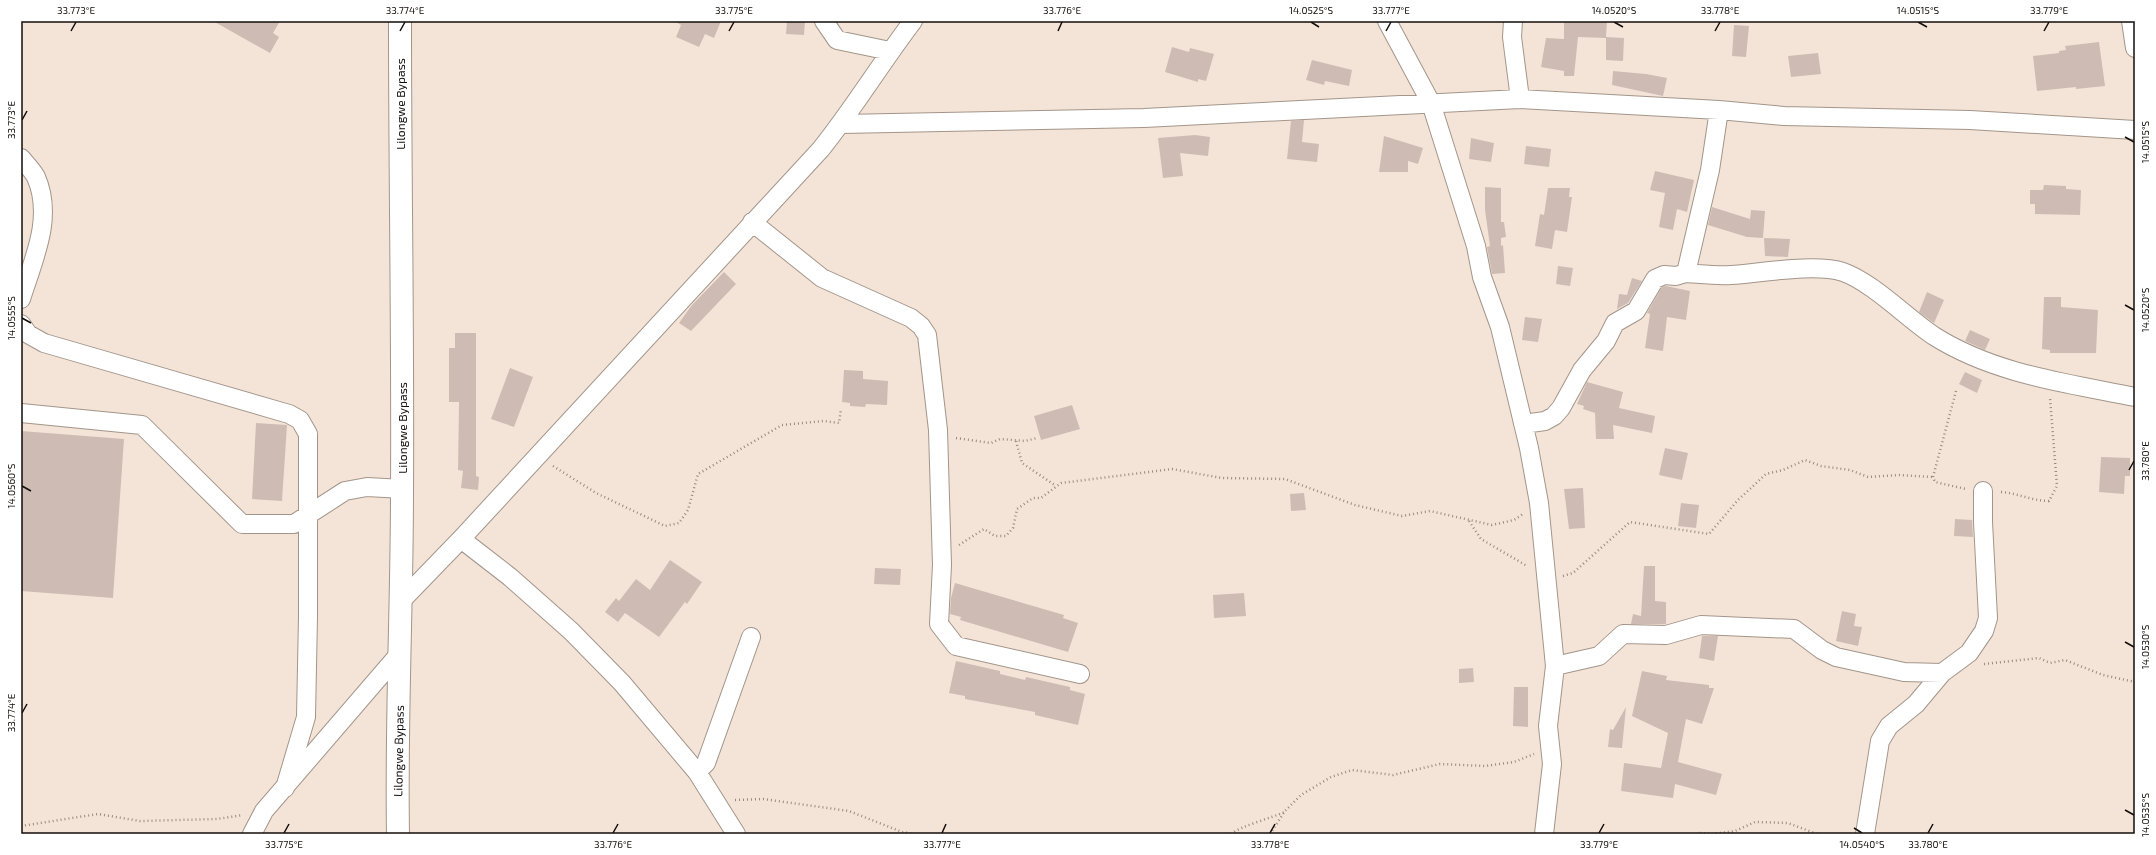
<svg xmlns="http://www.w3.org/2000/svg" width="2156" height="855" viewBox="0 0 2156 855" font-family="'Exo 2',sans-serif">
	<rect width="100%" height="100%" fill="#f4e4d8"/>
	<path fill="#cebcb4" d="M213,21H280L273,33L279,37L270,53Z
		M674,21H721L714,38L705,34L699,47L676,37L681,25Z
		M787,21H805L804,35L786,34Z
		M1564,21H1607L1606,37L1624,38L1623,61L1606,60V38L1578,37L1574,76H1564V71L1541,67L1546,38L1564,39Z
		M1734,25L1749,26L1746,57L1732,56Z
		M2099,42L2105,86L2076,89V87L2037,91L2033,56L2059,53V51L2066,50L2065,46Z
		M1172,47L1189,52L1190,48L1214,54L1206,81L1198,79V82L1165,72Z
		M1818,53L1821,74L1791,77L1788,56Z
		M1312,60L1352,70L1349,86L1325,81L1324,85L1306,80Z
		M1613,71L1646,74L1667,78L1663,96L1612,85Z
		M1304,120L1302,142L1319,144L1317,162L1287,159L1291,121Z
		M1195,135L1210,137L1208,156L1180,153L1183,176L1163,178L1158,138Z
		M1384,136L1423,148L1418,164L1408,161V172H1379Z
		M1471,138L1494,143L1491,162L1469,159Z
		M1526,146L1551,149L1549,167L1524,164Z
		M1655,171L1694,180L1687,212L1677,209L1673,230L1659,227L1665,193L1650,190Z
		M2044,185L2066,186V189L2081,190L2080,215L2035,214V204H2030V190H2043Z
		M1485,187L1501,188V222H1504L1506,237L1501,238V246L1503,245L1505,273L1492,274L1487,247L1490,246L1485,210Z
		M1548,188H1570L1569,197H1572L1567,232L1555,230L1552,249L1535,246L1540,214L1544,215Z
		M1712,207L1750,219L1751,210L1765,211L1763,238L1747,237L1708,225Z
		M1764,238L1790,239L1788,257L1765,256Z
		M1558,266L1573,268L1570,286L1556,284Z
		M724,272L736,284L691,331L679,323L692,305Z
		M1632,278L1642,281L1628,303L1617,309L1619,294L1627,295Z
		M1666,286L1690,291L1686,320L1667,317L1663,351L1645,348L1650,314L1647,313L1662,287Z
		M1927,292L1944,300L1934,323L1919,312Z
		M2044,297H2061V307L2098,310L2096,353H2050V350L2042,349Z
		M1525,317L1542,319L1538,342L1522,340Z
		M1970,330L1990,339L1985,350L1965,341Z
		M455,333H476V476L479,477L478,490L461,488L463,471L458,470L459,402H449V348H455Z
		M510,368L533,377L514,427L491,419Z
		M844,370L863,371V379L888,381L887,405L866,404L865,407L850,406V403L842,402Z
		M1965,372L1982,380L1977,393L1959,384Z
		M1587,382L1623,392L1619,408L1655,416L1652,433L1613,425L1614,439H1596L1595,413L1583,409L1584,406L1577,404Z
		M1072,405L1080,429L1041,440L1034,416Z
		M256,423L287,425L282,501L252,499Z
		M21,431L124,439L113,598L21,591Z
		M1665,448L1688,453L1682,480L1659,475Z
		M2101,457L2130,458V476H2125L2124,494L2099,492Z
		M1583,488L1585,528L1569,529L1564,489Z
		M1304,493L1306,510L1291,511L1290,494Z
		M1681,503L1699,505L1696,528L1678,526Z
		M1955,519L1972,520L1973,537L1954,536Z
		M670,560L702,582L687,604L685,602L659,637L625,613L618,622L605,612L616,598L619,601L636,579L650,590Z
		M1644,566H1655V601L1666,602V624H1631L1633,614L1641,616Z
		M875,568L901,569L900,585L874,584Z
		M955,583L1064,615L1063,618L1078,623L1068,652L960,620L961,617L950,614L951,598Z
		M1244,593L1246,616L1214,618L1213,595Z
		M1842,611L1856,614L1854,626L1862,627L1858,646L1836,641Z
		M1702,636H1718L1714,661L1699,658Z
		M956,661L1000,671V674L1025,680L1026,677L1070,687V690L1085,694L1078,725L1035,715V712L965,699V696L949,693Z
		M1473,668L1474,682L1459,683V669Z
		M1642,671L1667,676L1666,680L1709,685V688H1714L1702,724L1686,719L1678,762L1722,774L1716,795L1675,784L1673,798L1621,791L1624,763L1661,768L1668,733L1632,716Z
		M1514,687H1528V727L1513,726Z
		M1626,707L1622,748L1608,747L1610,729L1613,730Z"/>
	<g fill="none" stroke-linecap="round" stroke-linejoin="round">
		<defs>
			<path id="minor" d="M824,21L837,40L890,51
				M1387,21L1431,103L1476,246L1482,277L1500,327L1529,448L1539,503L1555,666L1548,726L1552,764L1544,834
				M1513,21L1512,37L1520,99
				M2131,21L2135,48
				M842,124L1144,118L1520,99L1719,110L1784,116L1970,120L2135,130
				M21,158C26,164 32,170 36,177C54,218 33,260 21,299
				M752,222L822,278L911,318L921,326L927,335L938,430L942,565L939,624L956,646L1080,674
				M1686,273C1701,274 1717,276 1731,275C1761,273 1815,263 1843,272C1872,282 1907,318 1934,336C1994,374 2066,383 2135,397
				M21,324L28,334L44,343L289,414L300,420L308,434V616L306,717L285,788
				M21,413L142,425L242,524H294L345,491L367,487L403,489
				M1523,424L1545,421L1554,416L1561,408L1582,370L1606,341L1615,323L1636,311L1655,279L1664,275L1676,276L1686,273L1710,170L1719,110
				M461,539L510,577L571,631L622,683L697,772L736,834
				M402,600L461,539L821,149C854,108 881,63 913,21
				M1555,666L1599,656L1623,634L1666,635L1701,625L1794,629L1822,650L1836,657L1904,672L1942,673
				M697,772L706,763L751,637
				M252,834L264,811L400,653
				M1865,834L1880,741L1889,726L1916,704L1942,673L1969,653L1984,631L1988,618L1983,522V491"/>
			<path id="major" d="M398,834C396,720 402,605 402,491C403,334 400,178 400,21"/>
		</defs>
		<use href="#minor" stroke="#a3958a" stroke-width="20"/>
		<use href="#major" stroke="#a3958a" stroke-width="24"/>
		<path stroke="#968b82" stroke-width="2.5" stroke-dasharray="1 3" stroke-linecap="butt" d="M1956,391L1933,477L1935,482L1966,489
			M956,438L991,443L1000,439L1025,441L1037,438
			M1016,441L1022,463L1056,486
			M553,466L596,493L665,526L679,523L688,510L698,474L782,425L824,421L839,423L841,409
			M2001,492C2018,493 2032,501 2049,501L2057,486L2050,398
			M1469,521L1481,539L1527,566
			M959,545L984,529L995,536H1006L1013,528L1017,509L1033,498H1041L1061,483L1172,469L1222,478L1285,479L1355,505L1402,516L1430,511L1492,525L1514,520L1523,514
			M1563,576L1573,573L1630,522L1709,534L1738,500L1766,474L1783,470L1805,460L1821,466L1850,470L1868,477L1898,475L1933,477
			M1984,664L2039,658L2050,663L2065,660L2103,675L2135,682
			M735,800L763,799L849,811L902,832L916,834
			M21,826L98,814L140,821L217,819L243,815
			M1700,833L1712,834L1735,831L1755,822L1788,823L1817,834
			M1231,834C1241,826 1271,818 1285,812
			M1270,834L1285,811L1301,795L1331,777L1352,770L1393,775L1440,764L1485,766L1514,762L1534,754"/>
		<use href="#minor" stroke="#fff" stroke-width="18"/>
		<use href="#major" stroke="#fff" stroke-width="22"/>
	</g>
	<path fill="none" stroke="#120d09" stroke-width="1.5" d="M1311,22L1319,27M1614,22L1623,27M1918,22L1927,27M71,31L76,22M400,31L405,22M729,31L734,22M1058,31L1062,22M1386,31L1391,22M1715,31L1720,22M2044,31L2049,22M22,120L27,111M2125,137L2134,142M2125,305L2134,310M22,318L31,323M2129,470L2134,461M22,486L31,491M2125,642L2134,647M22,713L27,704M2125,810L2134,815M1854,828L1862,833M284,833L289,824M613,833L618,824M942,833L946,824M1270,833L1275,824M1599,833L1604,824M1928,833L1933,824"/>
	<g text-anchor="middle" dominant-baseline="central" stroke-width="4" stroke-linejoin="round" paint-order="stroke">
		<g font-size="12" fill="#120d09" stroke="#fff">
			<text transform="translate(400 104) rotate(-90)">Lilongwe Bypass</text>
			<text transform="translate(402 428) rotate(-90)">Lilongwe Bypass</text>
			<text transform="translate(398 751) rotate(-89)">Lilongwe Bypass</text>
		</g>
	</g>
	<rect width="2156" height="855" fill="none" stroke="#ffffff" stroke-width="44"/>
	<rect x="22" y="22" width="2112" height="811" fill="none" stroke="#120d09" stroke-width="1.5"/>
	<g font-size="10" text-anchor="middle" fill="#120d09">
		<text x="76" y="14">33.773°E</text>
		<text x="405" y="14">33.774°E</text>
		<text x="734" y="14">33.775°E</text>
		<text x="1062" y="14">33.776°E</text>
		<text x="1311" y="14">14.0525°S</text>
		<text x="1391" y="14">33.777°E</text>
		<text x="1614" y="14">14.0520°S</text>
		<text x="1720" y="14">33.778°E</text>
		<text x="1918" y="14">14.0515°S</text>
		<text x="2049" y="14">33.779°E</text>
		<text transform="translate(11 120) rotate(-90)" y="4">33.773°E</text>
		<text transform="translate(2145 142) rotate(-90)" y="4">14.0515°S</text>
		<text transform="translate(2145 310) rotate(-90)" y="4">14.0520°S</text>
		<text transform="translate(11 318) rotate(-90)" y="4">14.0555°S</text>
		<text transform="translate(2145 461) rotate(-90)" y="4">33.780°E</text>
		<text transform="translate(11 486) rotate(-90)" y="4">14.0560°S</text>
		<text transform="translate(2145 647) rotate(-90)" y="4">14.0530°S</text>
		<text transform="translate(11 713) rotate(-90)" y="4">33.774°E</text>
		<text transform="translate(2145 815) rotate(-90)" y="4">14.0535°S</text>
		<text x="284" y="848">33.775°E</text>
		<text x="613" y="848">33.776°E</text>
		<text x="942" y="848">33.777°E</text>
		<text x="1270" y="848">33.778°E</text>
		<text x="1599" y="848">33.779°E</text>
		<text x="1862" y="848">14.0540°S</text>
		<text x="1928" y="848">33.780°E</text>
	</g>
</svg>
